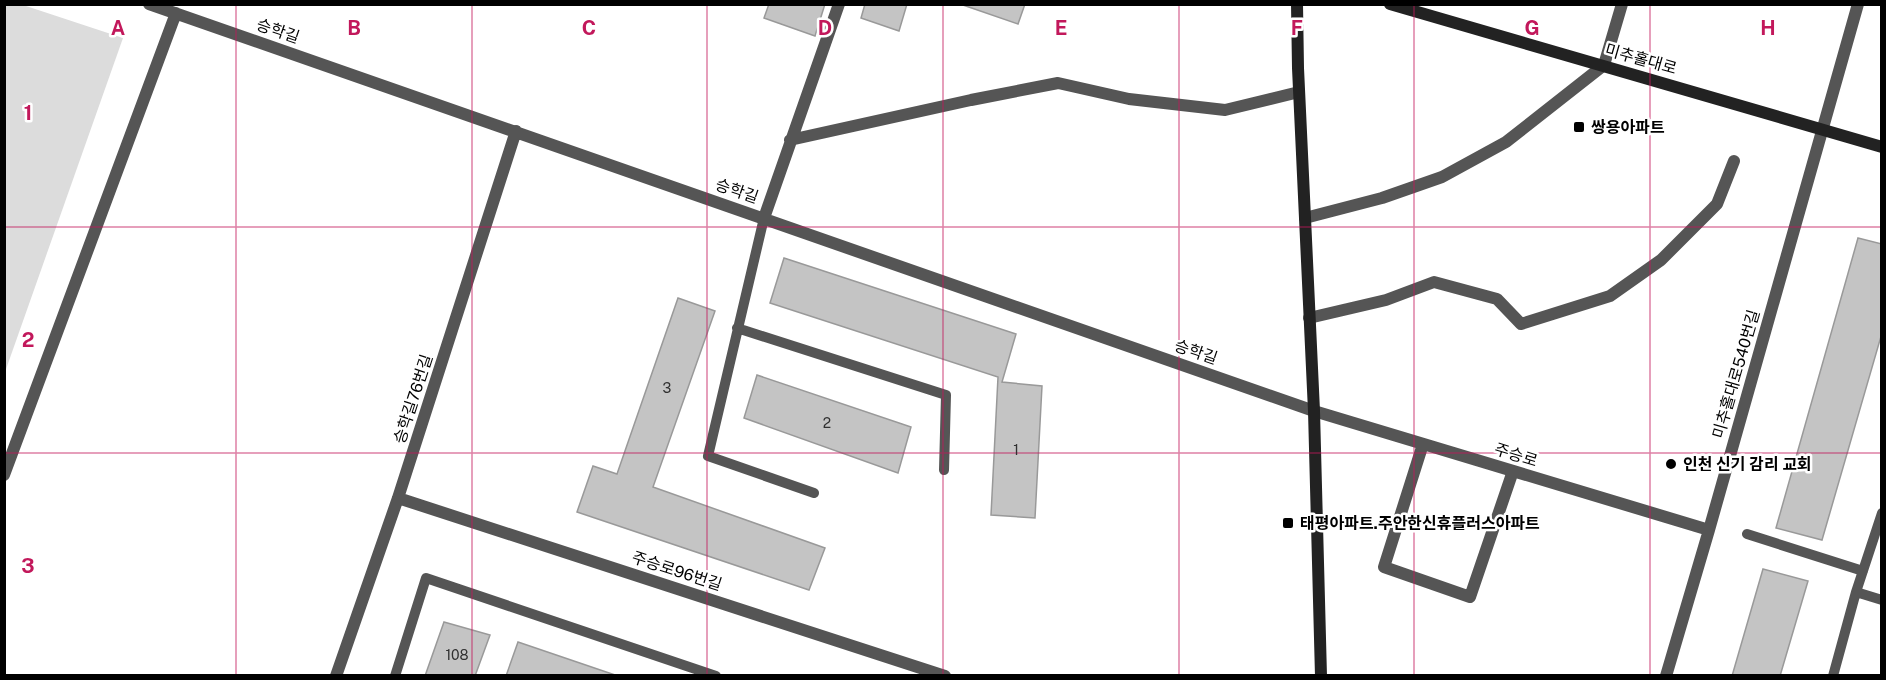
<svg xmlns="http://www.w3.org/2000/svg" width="1886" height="680" viewBox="0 0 1886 680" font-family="'Public Sans','Noto Sans KR',sans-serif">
	<rect width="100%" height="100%" fill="#fff"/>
	<path fill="#dcdcdc" d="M20,4L123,38L5,372L4,5Z"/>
	<path fill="#c4c4c4" stroke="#999" stroke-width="1.5" d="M769,4H825L815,36L764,18Z
		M865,4H907L899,31L861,18Z
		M960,4H1025L1018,24Z
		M1858,238L1882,244V333L1822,540L1776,528Z
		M784,258L1016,334L1002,382L1042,386L1035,518L991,515L998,377L770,303Z
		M678,298L715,311L653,487L825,548L809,590L577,512L593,466L617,474Z
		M757,375L911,427L898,473L744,418Z
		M1763,569L1808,581L1780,676H1732Z
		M444,622L490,635L475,676H425Z
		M518,642L618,676H506Z"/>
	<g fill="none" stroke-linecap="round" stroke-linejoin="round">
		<path stroke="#555" stroke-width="10" d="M764,218L708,456L814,493
			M737,328L946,395L944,470
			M1747,534L1863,571
			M1856,592L1882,600
			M395,676L426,578L716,676
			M1833,676L1856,592L1882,513"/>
		<path stroke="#555" stroke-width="12" d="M149,4L1314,411L1709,530
			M790,140L971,100L1058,83L1129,99L1225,110L1299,92
			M764,218L839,4
			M1305,218L1382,198L1442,177L1506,142L1604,65L1622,4
			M1309,318L1386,300L1434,282L1497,299L1521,324L1610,296L1661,260L1717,204L1734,161
			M1423,444L1384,567L1470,597L1513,471
			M4,475L176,13
			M398,498L945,676
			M336,676L398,498L516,131
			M1666,676L1709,530L1858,4"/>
		<path stroke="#222" stroke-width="12" d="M1297,4L1298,68L1314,411L1321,676
			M1390,4L1882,147"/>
	</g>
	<path fill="none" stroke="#c2185b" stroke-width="1.5" stroke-opacity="0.55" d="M236,4V676M472,4V676M707,4V676M943,4V676M1179,4V676M1414,4V676M1650,4V676M4,227H1882M4,453H1882"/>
	<g fill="#000" stroke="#fff" stroke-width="2">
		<rect x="1573" y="121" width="12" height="12" rx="3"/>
		<circle cx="1671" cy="464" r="6"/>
		<rect x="1282" y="517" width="12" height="12" rx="3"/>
	</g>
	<g text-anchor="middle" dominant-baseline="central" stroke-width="5" stroke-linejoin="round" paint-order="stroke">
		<g font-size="14" fill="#313131">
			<text x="667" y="388">3</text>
			<text x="827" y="423">2</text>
			<text x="1016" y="450">1</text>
			<text x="457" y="655">108</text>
		</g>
		<g font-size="16" fill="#000" stroke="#fff">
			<text transform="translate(278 31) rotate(19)">승학길</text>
			<text transform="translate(1641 59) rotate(16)">미추홀대로</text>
			<text transform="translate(737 191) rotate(19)">승학길</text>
			<text transform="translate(1196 352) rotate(19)">승학길</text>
			<text transform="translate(1736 374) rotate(-74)">미추홀대로540번길</text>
			<text transform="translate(413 399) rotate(-72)">승학길76번길</text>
			<text transform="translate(1516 455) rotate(17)">주승로</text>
			<text transform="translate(677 571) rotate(18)">주승로96번길</text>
		</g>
		<g font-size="16" font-weight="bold" fill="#000" stroke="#fff" text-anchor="start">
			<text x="1591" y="127">쌍용아파트</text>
			<text x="1683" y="464">인천 신기 감리 교회</text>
			<text x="1300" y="523">태평아파트.주안한신휴플러스아파트</text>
		</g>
	</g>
	<g font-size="20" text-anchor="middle" font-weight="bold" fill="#c2185b" stroke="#fff" stroke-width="5" stroke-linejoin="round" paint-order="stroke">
		<text x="118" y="35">A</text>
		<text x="354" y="35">B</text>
		<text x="589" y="35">C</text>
		<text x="825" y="35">D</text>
		<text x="1061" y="35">E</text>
		<text x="1297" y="35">F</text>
		<text x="1532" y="35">G</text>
		<text x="1768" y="35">H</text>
		<text x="28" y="120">1</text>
		<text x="28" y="347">2</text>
		<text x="28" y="573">3</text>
	</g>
	<rect width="1886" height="680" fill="none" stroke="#000000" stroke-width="12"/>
</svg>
